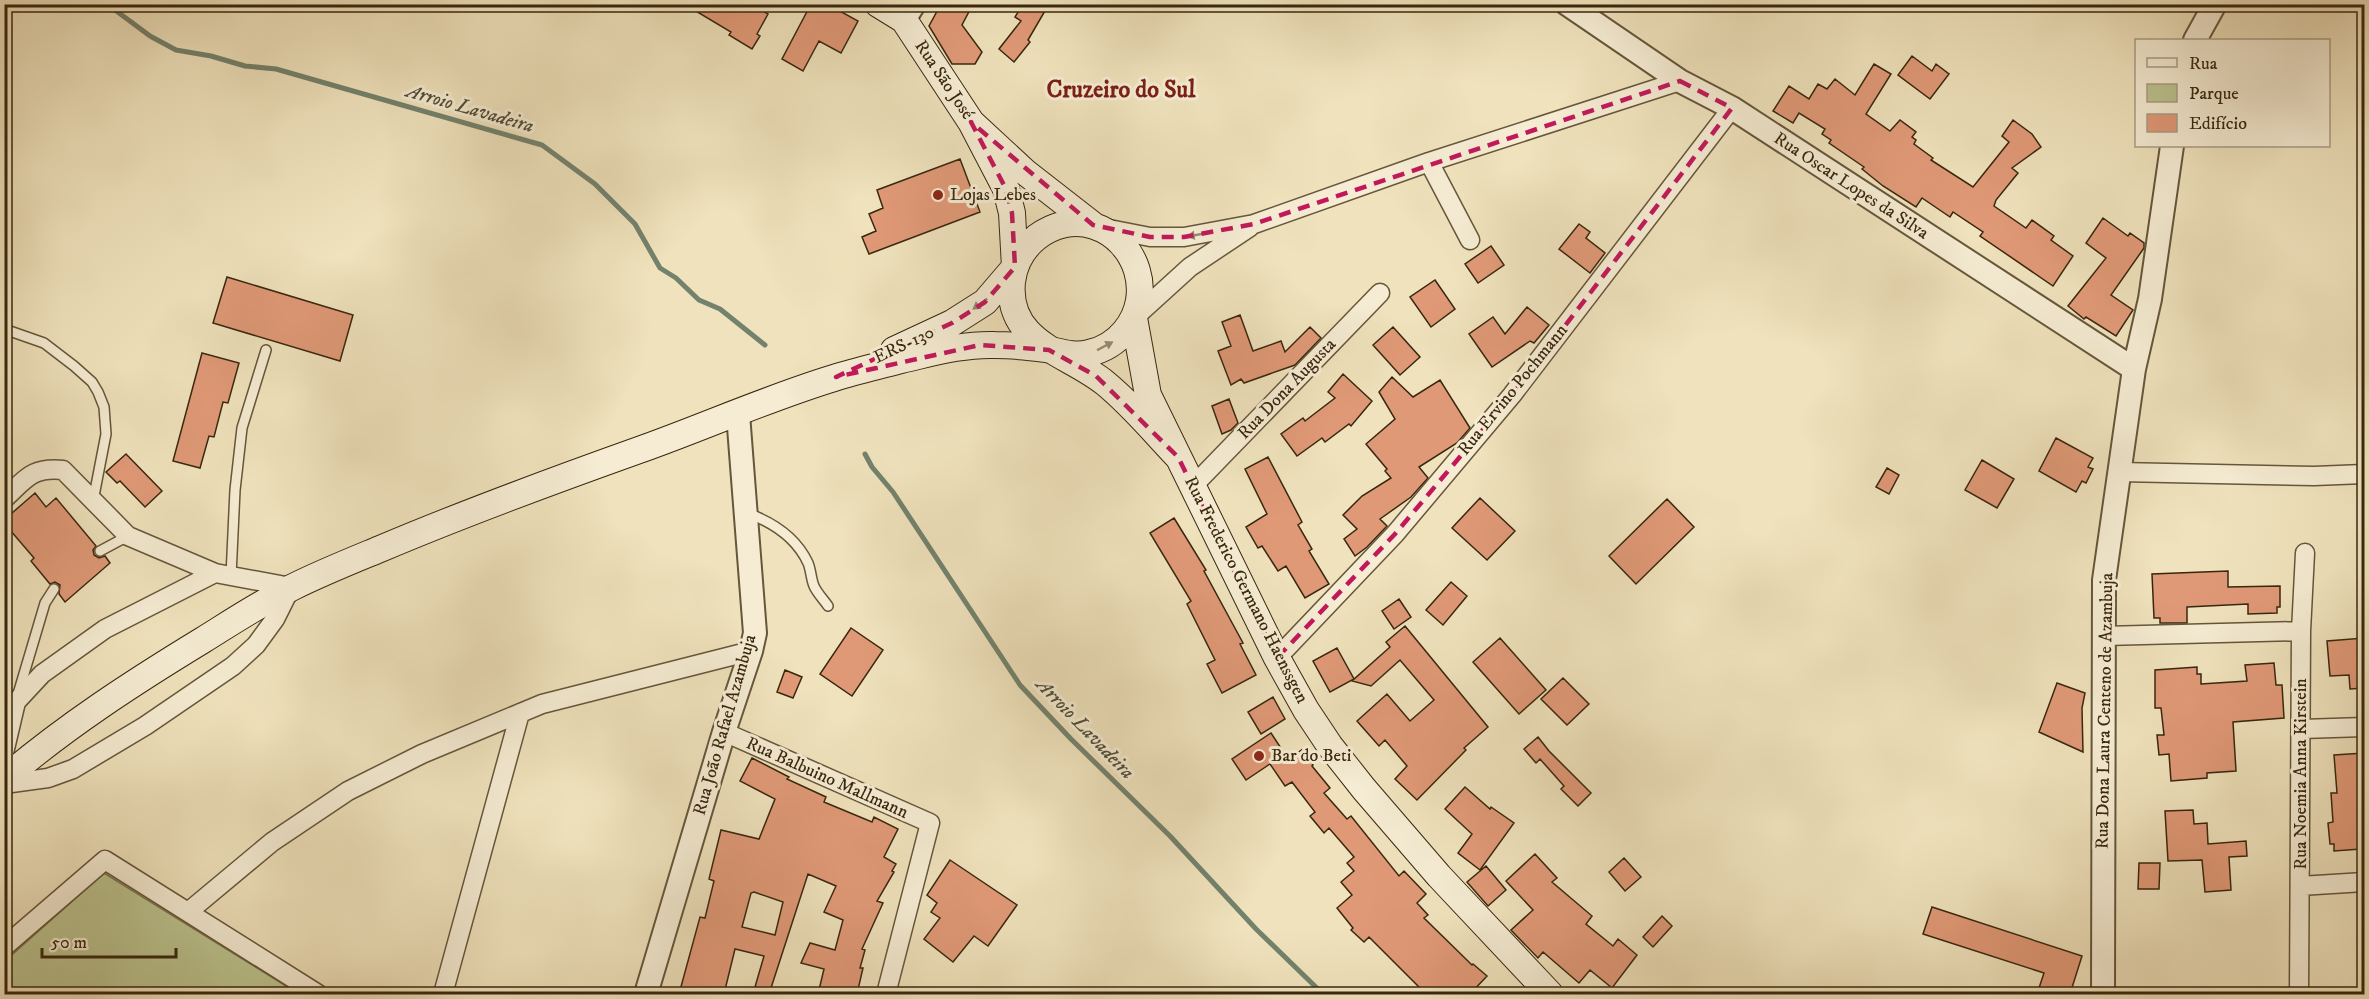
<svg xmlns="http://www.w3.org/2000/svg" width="2369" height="999" viewBox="0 0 2369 999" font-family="'IM FELL DW Pica',serif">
	<rect width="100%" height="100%" fill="#efe2bc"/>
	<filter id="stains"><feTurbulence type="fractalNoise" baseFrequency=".00333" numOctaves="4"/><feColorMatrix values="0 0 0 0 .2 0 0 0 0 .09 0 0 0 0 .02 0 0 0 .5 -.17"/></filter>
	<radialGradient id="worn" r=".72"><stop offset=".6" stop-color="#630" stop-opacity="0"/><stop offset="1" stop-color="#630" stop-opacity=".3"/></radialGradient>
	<path fill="#bbc38f" stroke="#7a754f" stroke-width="1.5" d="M104,873L299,994H5V961Z"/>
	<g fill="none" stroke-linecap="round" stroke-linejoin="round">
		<path stroke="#73826d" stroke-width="5" d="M107,4L150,36L176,50L211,56L245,66L276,69L542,145L595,184L635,224L660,268L676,278L699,300L720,309L765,345
			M865,454L872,467L893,492L1020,685L1071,739L1170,836L1256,929L1323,994"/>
	</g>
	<path fill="#e09977" stroke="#38270f" stroke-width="1.5" fill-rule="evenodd" d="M684,4H751L768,14L757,34L760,36L752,49L729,35L731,32Z
		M811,4H839L836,9L858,21L841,53L819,41L803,71L782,59Z
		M941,4H973L962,25L982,52L975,64H952L929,26Z
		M1023,4H1049L1028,40L1030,42L1014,62L999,49L1021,21L1015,17Z
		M1912,56L1932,71L1936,64L1949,74L1930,99L1898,75Z
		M1874,64L1891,74L1866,114L1890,131L1900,120L1916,132L1912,137L1916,140L1914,144L1933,158L1931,160L1973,187L2009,142L2002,136L2013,120L2032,134L2041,147L2012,168L2018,173L1996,200L1994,206L2026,228L2032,220L2054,236L2051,240L2073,256L2053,286L1980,236L1983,232L1953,212L1950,217L1922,198L1916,207L1883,186L1862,169L1864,167L1829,143L1831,140L1822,134L1825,129L1799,113L1793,123L1773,111L1789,86L1809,99L1818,84L1827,89L1835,79L1855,95Z
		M960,159L980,212L869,254L862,237L876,231L869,214L883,208L877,190Z
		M2103,218L2128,236L2130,233L2144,243V248L2111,295L2133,310L2116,336L2086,317L2084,319L2068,306L2106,258L2086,243Z
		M1579,224L1590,232L1586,238L1605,253L1590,273L1559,249Z
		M1491,246L1504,265L1478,283L1465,264Z
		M227,277L353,315L340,361L213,323Z
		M1435,280L1455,309L1431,327L1410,297Z
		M1527,307L1549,325L1534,343L1530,341L1492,367L1469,334L1493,317L1505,334Z
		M1240,315L1253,351L1281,341L1285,352L1310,327L1321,338L1295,365L1244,383L1241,379L1231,385L1218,351L1231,346L1222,322Z
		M1393,327L1420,357L1400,375L1373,345Z
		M202,353L239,363L228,403L223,402L214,437L209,436L200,468L173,461Z
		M1343,374L1372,401L1351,426L1349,424L1325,442L1322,438L1297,456L1281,434L1303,418L1305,421L1335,398L1328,392Z
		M1392,377L1413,397L1440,380L1470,428L1457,443L1419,467L1428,478L1411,497L1380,519L1387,526L1367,547L1355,556L1344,539L1357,529L1343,515L1362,496L1391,478L1385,471L1387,469L1366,444L1395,419L1379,392Z
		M1229,399L1238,423L1231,430L1222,434L1212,406Z
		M2056,438L2093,458L2088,467L2093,469L2086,483L2082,481L2076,492L2039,471Z
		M126,454L162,491L145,507L120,481L117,483L106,472Z
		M1268,457L1302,522L1298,525L1312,549L1309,551L1329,584L1305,598L1286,566L1278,571L1262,546L1258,548L1246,527L1267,514L1245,469Z
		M1982,460L2014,479L1997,508L1965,490Z
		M1887,468L1899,475L1889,494L1876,487Z
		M35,493L46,507L56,498L96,546L93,550L94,555L99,558L105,556L110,563L65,602L59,594L60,585L55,582L50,584L31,561L34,558L4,523V520Z
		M1480,498L1515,531L1487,560L1452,528Z
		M1667,499L1694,527L1636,584L1609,556Z
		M1174,518L1206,570L1204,571L1243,643L1240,644L1256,675L1222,693L1207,664L1215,660L1187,604L1191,601L1150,533Z
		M2228,571V587L2280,586V607H2277V613L2248,614V604L2187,607V623H2160V618H2154L2152,574Z
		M1451,582L1467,596L1443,625L1426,610Z
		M1399,599L1411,617L1394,629L1382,611Z
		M1405,626L1488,727L1464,748L1466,750L1417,800L1395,779L1407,766L1385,740L1379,746L1357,721L1387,694L1410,721L1434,700L1400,660L1371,686L1352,681L1390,647L1386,642Z
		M851,628L883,650L852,696L820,674Z
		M1500,638L1546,690L1519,714L1473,662Z
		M2364,638V688L2350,689L2349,675L2330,676L2327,641Z
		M1337,648L1354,679L1330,692L1313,661Z
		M2274,663L2276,685H2282L2284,718L2233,722L2236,771L2207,773V778L2171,781L2169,754L2159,755L2157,735H2164L2161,708H2155V670L2197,667V674H2201V684L2247,681L2245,665Z
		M785,670L802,677L793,698L777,692Z
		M1563,678L1589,704L1567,725L1541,699Z
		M2057,683L2085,693L2082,708L2083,752L2039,732Z
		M1273,697L1285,719L1261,734L1248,712Z
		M1271,733L1288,759L1303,749L1313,765L1312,766L1330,788L1324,793L1347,819L1351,816L1399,876L1404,871L1426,894L1417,903L1428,915L1424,918L1472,965L1473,964L1487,976L1470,994H1426L1369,937L1364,942L1351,930L1353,928L1337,908L1352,895L1341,882L1354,871L1347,863L1354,857L1329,828L1324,833L1310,816L1315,812L1292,782L1285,786L1270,764L1246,780L1232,759Z
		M1538,737L1549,751L1591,793L1578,806L1561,789L1564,786L1540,759L1536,763L1524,749Z
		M2364,753V785H2362L2364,842H2361V849L2334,851V844H2330L2328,823L2333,822L2331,793H2337L2334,755Z
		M752,758L789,777L787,779L826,797L824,802L872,822L874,817L898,829L884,857L896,864L892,871L894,872L877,901L883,903L862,949L865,950L860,968H863L857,994H818L824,969L801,963L810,943L835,950L843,920L824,912L836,886L808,874L770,991L755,987L764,956L735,949L724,994H679L700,917L705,918L714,881L709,879L721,830L759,839L775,799L740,781ZM754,892L783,902L775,935L742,927L751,893Z
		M1465,787L1490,809L1491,807L1514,823L1480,870L1458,853L1472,834L1445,809Z
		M2193,810L2194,824L2207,823L2208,844L2246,841L2247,856L2229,857L2231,890L2205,892L2202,860L2168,861L2165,811Z
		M1535,854L1557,878L1552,882L1592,916L1586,924L1613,946L1618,939L1637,955L1612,988L1590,970L1579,983L1543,952L1538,958L1511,930L1533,910L1506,881Z
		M1624,858L1641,877L1625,891L1609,872Z
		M950,860L1017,905L988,946L974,936L953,962L924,939L940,918L931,912L937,903L927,895Z
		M2139,863H2160L2159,889H2138Z
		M1486,866L1506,890L1488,906L1467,882Z
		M1932,907L2082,956L2070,994H2037L2044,973L1923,934Z
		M1662,916L1672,926L1653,947L1643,937Z"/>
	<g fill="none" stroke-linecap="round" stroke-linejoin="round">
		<defs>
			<path id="service" d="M4,329L44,343L74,366L92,382L98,392L104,407L106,434L93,501
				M747,513C772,522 796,537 808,563C811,570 811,579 814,586C817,593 824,600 828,606
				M100,551L128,536
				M231,576L235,490L242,428L266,350
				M18,694L45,603L54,589"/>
			<path id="minor" d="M1429,162L1470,240
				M1104,228L1150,237H1184L1254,224L1429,162L1680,81
				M1135,317L1190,267L1250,227
				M2119,472L2314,476L2364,474
				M1194,485L1380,293
				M4,499C26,479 31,467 63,470L128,536L215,573
				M2104,636L2301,631
				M1277,658L1395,534L1512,395L1732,108
				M2302,729L2364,727
				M724,732L930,823L886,994
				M4,753L16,702L42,674L105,629L215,573L291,587L275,619L256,645L233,666L145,726L73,769L48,778L4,784
				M2300,886L2364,882
				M188,912L272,842L348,791L422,754L542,704L751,651
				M4,947L105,860L318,994
				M443,994L520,713
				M2299,994L2301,631L2305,553"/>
			<path id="tertiary" d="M1567,4L1680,81L1732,108L2134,369
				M904,20L914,4
				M2195,40L2215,4
				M646,994L724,732L751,651L755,633L738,414
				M2103,994L2104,580L2134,369L2150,299L2172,146"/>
			<path id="secondary" d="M878,4L904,20L971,122L1025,172L1093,225
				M1134,318L1148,395L1277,658L1306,710L1330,746L1364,789L1439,876L1550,994
				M894,350L952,323L985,302L1015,267L1012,213L1006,189L971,122
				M4,779C66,726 134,682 203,640C232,622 262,602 293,587C321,573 351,561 380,549C465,513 552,481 639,450C704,427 768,398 834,378C856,371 879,366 901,360C932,353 962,344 995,345C1012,345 1030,347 1046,349C1061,352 1074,357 1089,353C1103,350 1116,342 1125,331C1155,295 1137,240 1094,226C1074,219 1053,225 1037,237C1023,248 1014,264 1012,282C1006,343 1068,353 1105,383C1132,405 1154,432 1178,457"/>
		</defs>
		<use href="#service" stroke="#66563a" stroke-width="12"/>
		<use href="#minor" stroke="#66563a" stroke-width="21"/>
		<use href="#tertiary" stroke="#66563a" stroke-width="26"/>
		<use href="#secondary" stroke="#38270f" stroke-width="28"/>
		<use href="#service" stroke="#f5ecd3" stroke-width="9"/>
		<use href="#minor" stroke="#f5ecd3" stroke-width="18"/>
		<use href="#tertiary" stroke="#f5ecd3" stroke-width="22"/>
		<use href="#secondary" stroke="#f5ecd3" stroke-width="26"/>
	</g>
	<defs><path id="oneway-solid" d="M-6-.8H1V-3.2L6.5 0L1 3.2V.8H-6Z" transform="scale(1.5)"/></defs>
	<g fill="#968a71">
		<use href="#oneway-solid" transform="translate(1196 235) rotate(170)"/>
		<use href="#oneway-solid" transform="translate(980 304) rotate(143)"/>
		<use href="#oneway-solid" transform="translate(1105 346) rotate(-28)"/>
	</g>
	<path fill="none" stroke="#c2185b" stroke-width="4.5" stroke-dasharray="12 8" stroke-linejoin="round" d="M1680,81L1732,108L1512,395L1395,534L1277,658L1178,457L1096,376L1049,350L980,345L836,377L952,323L985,302L1015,267L1012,213L1006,189L971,122L1093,225L1150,237H1184L1254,224Z"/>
	<g fill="#8f2418" stroke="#f5ecd3" stroke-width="2">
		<circle cx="938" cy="195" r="6"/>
		<circle cx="1259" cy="756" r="6"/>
	</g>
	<g text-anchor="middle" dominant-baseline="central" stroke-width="6" stroke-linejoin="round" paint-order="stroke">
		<g font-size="18" fill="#38270f" stroke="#f5ecd3">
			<text transform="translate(944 80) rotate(56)">Rua São José</text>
			<text transform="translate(1851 186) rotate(33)">Rua Oscar Lopes da Silva</text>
			<text transform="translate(904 345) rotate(-25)">ERS-130</text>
			<text transform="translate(1287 389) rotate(-46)">Rua Dona Augusta</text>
			<text transform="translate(1513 390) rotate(-51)">Rua Ervino Pochmann</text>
			<text transform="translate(1246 590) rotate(63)">Rua Frederico Germano Haenssgen</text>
			<text transform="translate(2105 711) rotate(-89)">Rua Dona Laura Centeno de Azambuja</text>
			<text transform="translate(725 725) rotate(-74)">Rua João Rafael Azambuja</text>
			<text transform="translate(2301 774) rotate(-90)">Rua Noemia Anna Kirstein</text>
			<text transform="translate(827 778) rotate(24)">Rua Balbuino Mallmann</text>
		</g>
		<g font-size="18" fill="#38270f" stroke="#f5ecd3" text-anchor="start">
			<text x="950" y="195">Lojas Lebes</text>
			<text x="1271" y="756">Bar do Beti</text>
		</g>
		<g font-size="20" font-style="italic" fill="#504d36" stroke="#f5ecd3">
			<text transform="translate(470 109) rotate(16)">Arroio Lavadeira</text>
			<text transform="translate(1085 729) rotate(46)">Arroio Lavadeira</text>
		</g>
		<g font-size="24" font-weight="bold" fill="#7a1f14" stroke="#f5ecd3">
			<text x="1121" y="90">Cruzeiro do Sul</text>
		</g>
	</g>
	<rect width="2369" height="999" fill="none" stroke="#efe2bc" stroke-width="24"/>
	<rect x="6" y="6" width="2357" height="987" fill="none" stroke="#38270f" stroke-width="3"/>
	<rect x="12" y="12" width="2345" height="975" fill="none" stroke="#38270f" stroke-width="1.5"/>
	<rect x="2135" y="39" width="195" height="108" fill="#f5ecd3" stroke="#a99d85" stroke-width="1.5"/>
	<rect x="2147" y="58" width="30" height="9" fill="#f5ecd3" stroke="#a99d85" stroke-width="1.5"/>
	<text x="2189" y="69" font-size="18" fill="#38270f">Rua</text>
	<rect x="2147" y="84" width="30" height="18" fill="#bbc38f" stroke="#a99d85" stroke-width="1.5"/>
	<text x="2189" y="99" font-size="18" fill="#38270f">Parque</text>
	<rect x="2147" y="114" width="30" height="18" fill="#e09977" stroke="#a99d85" stroke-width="1.5"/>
	<text x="2189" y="129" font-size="18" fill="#38270f">Edifício</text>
	<path d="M42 948v9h134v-9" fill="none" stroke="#38270f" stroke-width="3"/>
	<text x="51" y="948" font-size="18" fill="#38270f" stroke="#f5ecd3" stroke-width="4.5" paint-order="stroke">50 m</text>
	<rect width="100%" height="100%" filter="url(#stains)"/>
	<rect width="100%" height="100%" fill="url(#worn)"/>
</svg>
